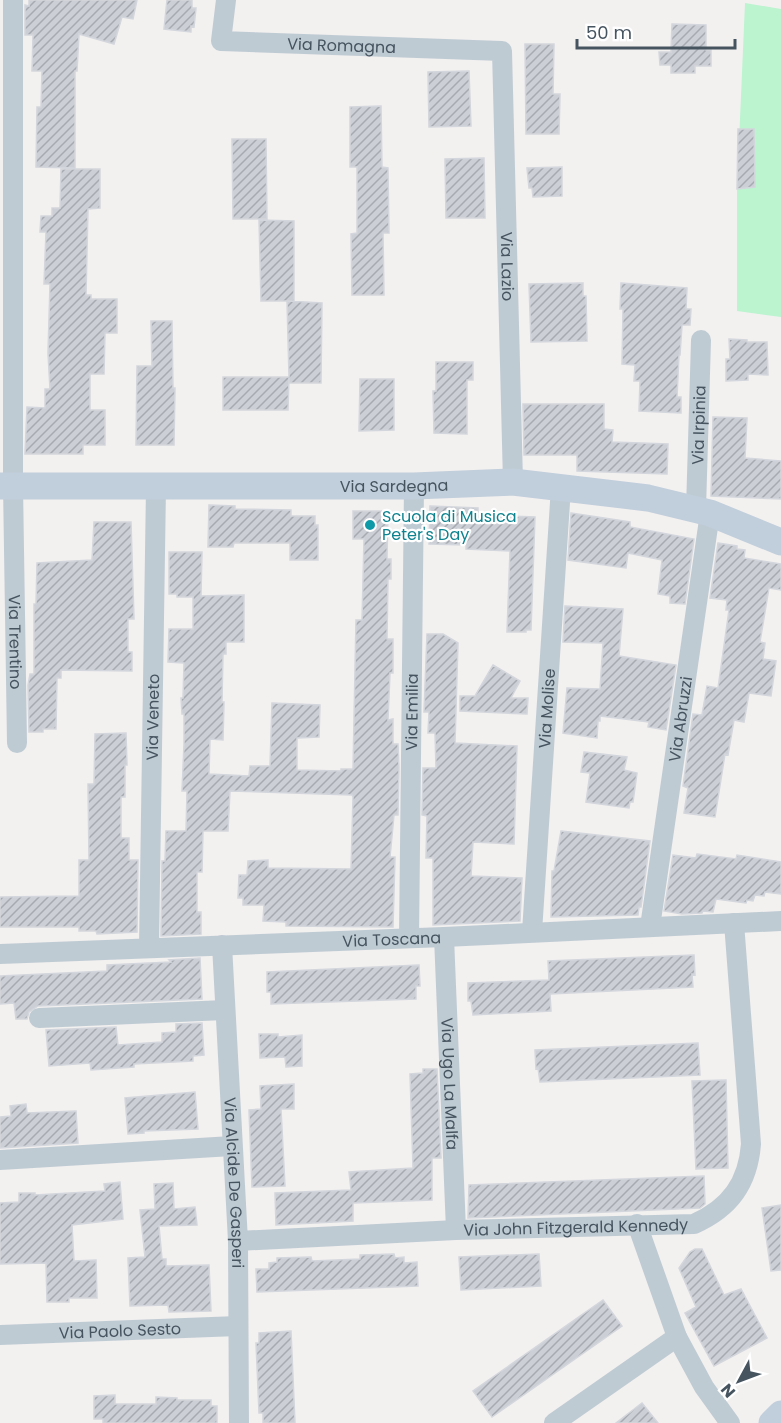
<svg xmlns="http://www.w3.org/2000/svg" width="781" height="1423" viewBox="0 0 781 1423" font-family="Poppins,sans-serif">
	<defs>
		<pattern id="building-hatch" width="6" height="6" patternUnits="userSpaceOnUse" patternTransform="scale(1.5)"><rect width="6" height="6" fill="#cccfd6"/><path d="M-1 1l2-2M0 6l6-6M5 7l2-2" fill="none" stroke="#a7abb1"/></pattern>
	</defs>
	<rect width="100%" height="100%" fill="#f3f0f0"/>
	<path fill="#bbf4cf" d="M745,3L781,9V317L737,311V189Z"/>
	<path fill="url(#building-hatch)" stroke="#d3d6dc" stroke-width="1.5" d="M29,0H137L133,19L122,17L114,44L79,34L77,71H75V168L36,167L37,107H41L42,71H32L33,35H25V5L29,6Z
		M167,0H192V8H196L194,27L191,26V32L164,29Z
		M672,24L706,25V50H711V66H695V73H671V65H660L659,52H671Z
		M525,44H554L553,94H560L559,134H526Z
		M469,71L471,126L429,127L428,72Z
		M381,106L382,167L388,168L389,233H383L384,295H352L351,234L357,233V167H350V107Z
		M738,129H754L755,187L737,189Z
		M232,139H266L267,219H233Z
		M484,158L485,218H446L445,159Z
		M562,167V196L533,197L532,188H529L527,168Z
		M61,169H100V208L88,209L86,295H91V299H117V333H105L104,374H90V410H105V445H83V454H25L27,407L45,408V389H50L48,353L50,284H44L46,232H40L41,216H52V208H60Z
		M259,220L294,221V301H261Z
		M583,283V296H586L587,341L531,342L529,284Z
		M621,283L687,288L686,309H691L690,325H682L680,355H679L677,397H681V413L639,411L640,381H634L635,365L622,364L623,309H620Z
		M287,301L322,303L321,383H289V378L288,410H223V377H289Z
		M151,321H172L173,388H175L174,445H136L137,366H152Z
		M729,339L747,340V342H767L768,375L748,374V380L726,381V359H730Z
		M436,362H473V380H467V434L434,433L433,391H436Z
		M360,379H394V430L359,431Z
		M523,404H604V429L613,430L612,442L668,444L667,474L577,471V455H524Z
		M713,417L747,418L745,458L781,461V499L711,496Z
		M209,505L235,506V509L291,510V516H315V525H318V560H290V543H234L233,547H208Z
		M430,506L478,508V515L535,517L531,630H526V632H507L510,551L466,549V545L429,544Z
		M353,511H388L387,559H391V579H388L387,639H393V673H390L388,720L393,719V744H398L399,768L398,815H394L390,857H395L393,927L286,926V922L263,921L264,905H243V898H238L239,875H247L248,861L268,860V868L351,869L353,797L352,795L230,791L228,831H203L202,872H197V912H201V934L161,936L162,861H165L166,831H186L187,791H182L184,744V714H182L181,698H183L184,663L168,662L169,629H193V597H177V594H169V552H202L201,596L244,595V642H226V654H223L222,702H224L223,740L210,739L209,774L249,776L250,766H270L272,703L320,705L319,737L297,738V770L341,771V769H353L356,620H362L364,539H353Z
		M571,513L630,522V527L694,539L685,604L670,603V596L658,594L662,560L628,553L626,568L568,560Z
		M94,522H131L134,619H128V652H132V671L61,670V678H57L56,729H43V732H29L28,685L30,674H34V604H36L37,563L92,560Z
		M718,543L737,546V549L745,550L744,558L781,564V590L769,588L760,642L765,643L763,659L776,661L771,696L749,693L744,722L734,720L728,755L725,754L715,817L684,813L688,788L683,786L693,714L702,715L707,686L718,688L729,610H726L727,600L710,598Z
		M565,606L623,609L619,656L676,665L666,730L648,727L649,722L600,716V721H598L597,738L563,733L567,688L600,689L603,643L563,642Z
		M427,634H443L458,643L455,743L517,746L514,844L473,842L471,876L522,878L520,921L433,925V858H426L427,816L422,815L423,768H436L435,733H428L429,712H424Z
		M493,665L520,681L511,698H528L527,714L460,711V696H475Z
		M126,733L127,765H125V797H121V838H129V860H138L137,932L97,934L96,931H79V927H0V897L79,896V860H89L88,784H94L95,734Z
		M584,752L627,757L624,770L637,773L633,802H630L629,808L586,802L590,773L581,772Z
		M561,831L650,841L641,907H639L638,915L551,917L552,871H554Z
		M697,854L736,859L737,855L781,862V894L765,892L764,896L755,895L753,901L747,900L746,903L716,899L713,912L703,911L702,913L682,914L664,911L673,855L696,858Z
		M694,955L695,975L692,974L693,987L550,994L551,1011L473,1015L471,1001H468V983L549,980L548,961Z
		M200,958L202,999L38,1006L29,1012L27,1019H16L14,1003L0,1004V976L107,971V965L171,962L169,960Z
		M419,965L420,986H416V999L271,1004V992H267V972Z
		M202,1023L204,1055L193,1056V1061L134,1064V1067L91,1070L90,1063L49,1066L46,1030L116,1027L118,1045L162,1042V1033L176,1032V1024Z
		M259,1034H278V1037L302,1035V1066L286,1067L285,1057L260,1058Z
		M698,1043L700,1075L540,1082L538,1068L536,1069L535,1050Z
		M423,1069H437L441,1158H432V1200L353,1203V1221L276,1225L275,1193L351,1190L349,1172L413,1168L410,1074L423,1073Z
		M726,1080L728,1168L696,1169L692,1081Z
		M294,1084V1109H281L285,1186L252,1187L249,1110L261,1109L260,1086Z
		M195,1092L198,1129L144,1131V1133L128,1134L125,1098Z
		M26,1104L27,1113L76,1111L78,1143L0,1148V1117L11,1116L10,1106Z
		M704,1176L705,1204L700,1208L468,1218L469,1185Z
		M120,1182L123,1219L72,1225L74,1261L96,1260L97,1298H69V1302H47L46,1263L0,1264V1203L19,1202V1193H35V1195L105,1191L104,1184Z
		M173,1183L174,1209L195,1207L197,1225L159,1226L162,1259H166V1266L209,1265L211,1311L169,1312L168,1305L130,1306L128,1258L145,1257L140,1210L155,1209L154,1184Z
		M781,1205V1270L771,1271L762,1208Z
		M695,1249H702L724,1295L741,1289L767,1338L714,1366L685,1313L696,1307L679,1268L690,1252Z
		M394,1254L395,1258L404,1257V1263L417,1262L418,1286L257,1292L256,1269H269V1263L277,1262V1258L311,1257L312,1261L360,1259V1255Z
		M539,1254L541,1286L461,1290L459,1257Z
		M603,1300L622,1326L492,1417L473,1391Z
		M291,1331L295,1423H263V1413H259L257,1366L256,1343H259V1333Z
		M115,1395V1404H156V1397L177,1398V1400H211V1406H217V1423H103V1419H94V1396Z
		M642,1403L658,1423H616Z"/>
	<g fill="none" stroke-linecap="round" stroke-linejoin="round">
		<g stroke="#bfcbd3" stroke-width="20">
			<path id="s1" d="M13,0V485L17,743"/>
			<path id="s2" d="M226,0L221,41L502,51L513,482"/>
			<path id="s3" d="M696,509L701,340"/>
			<path id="s4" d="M650,927L710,513"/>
			<path id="s5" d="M532,932L561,487"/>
			<path id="s6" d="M444,937L456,1230"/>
			<path id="s7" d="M409,938L414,486"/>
			<path id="s8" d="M222,945L238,1241L239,1423"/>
			<path id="s9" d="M149,947L156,487"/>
			<path id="s10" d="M0,954L444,937L781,921"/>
			<path d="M39,1018L225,1010"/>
			<path d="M0,1160L232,1146"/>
			<path d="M637,1224L677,1337L704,1387L730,1423"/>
			<path id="s11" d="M238,1241L456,1230L694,1224C730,1208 748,1183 751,1144L734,923"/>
			<path id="s12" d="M0,1335L238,1326"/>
			<path d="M554,1423L677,1337"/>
		</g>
		<g stroke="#c1cedb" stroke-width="27">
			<path id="s13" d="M0,486H414L513,482L648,498L710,513L781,542"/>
			<path d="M772,1423L781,1414"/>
		</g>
	</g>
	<circle fill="#0f9aa8" stroke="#fff" stroke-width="2" cx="370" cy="525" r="6"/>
	<g text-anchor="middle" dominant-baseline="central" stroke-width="4.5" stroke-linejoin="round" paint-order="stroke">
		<g font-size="16" fill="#465460" stroke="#fff">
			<text stroke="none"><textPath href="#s2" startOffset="162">Via Romagna</textPath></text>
			<text stroke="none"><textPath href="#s2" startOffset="538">Via Lazio</textPath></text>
			<text stroke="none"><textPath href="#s3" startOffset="84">Via Irpinia</textPath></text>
			<text stroke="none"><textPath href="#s13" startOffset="394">Via Sardegna</textPath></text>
			<text stroke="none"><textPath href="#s1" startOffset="642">Via Trentino</textPath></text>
			<text stroke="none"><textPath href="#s5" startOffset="224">Via Molise</textPath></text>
			<text stroke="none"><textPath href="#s7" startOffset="226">Via Emilia</textPath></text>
			<text stroke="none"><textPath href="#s9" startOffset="230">Via Veneto</textPath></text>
			<text stroke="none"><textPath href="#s4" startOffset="210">Via Abruzzi</textPath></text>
			<text stroke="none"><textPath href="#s10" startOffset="392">Via Toscana</textPath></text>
			<text stroke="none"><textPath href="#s6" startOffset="147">Via Ugo La Malfa</textPath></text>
			<text stroke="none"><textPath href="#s8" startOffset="238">Via Alcide De Gasperi</textPath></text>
			<text stroke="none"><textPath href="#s11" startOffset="338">Via John Fitzgerald Kennedy</textPath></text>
			<text stroke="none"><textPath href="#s12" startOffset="120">Via Paolo Sesto</textPath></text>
		</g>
		<g font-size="16" fill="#0d838f" stroke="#fff" text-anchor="start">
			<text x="382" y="516">Scuola di Musica<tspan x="382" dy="18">Peter's Day</tspan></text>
		</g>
	</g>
	<g transform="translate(739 1381) rotate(229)" stroke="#ffffff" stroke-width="4.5" paint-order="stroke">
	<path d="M0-4.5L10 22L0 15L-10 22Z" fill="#465460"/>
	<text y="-9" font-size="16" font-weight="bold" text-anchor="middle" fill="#465460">N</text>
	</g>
	<path d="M577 39v9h158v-9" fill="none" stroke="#465460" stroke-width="3"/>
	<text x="586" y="39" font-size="18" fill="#465460" stroke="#ffffff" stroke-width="4.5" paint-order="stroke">50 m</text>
</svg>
